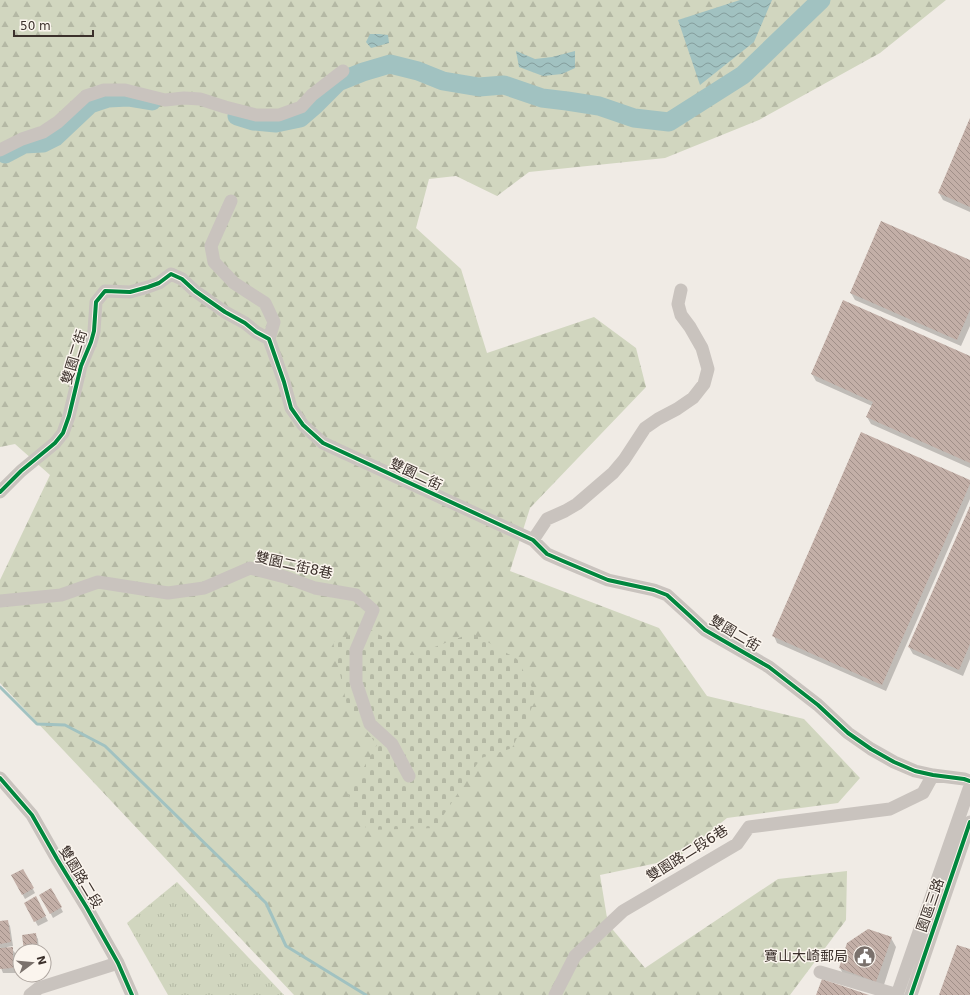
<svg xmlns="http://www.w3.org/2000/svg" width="970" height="995" viewBox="0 0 970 995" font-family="'DejaVu Sans','Noto Sans TC',sans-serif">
	<defs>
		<pattern id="grass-tufts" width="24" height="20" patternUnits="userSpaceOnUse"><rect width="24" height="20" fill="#d1d6bf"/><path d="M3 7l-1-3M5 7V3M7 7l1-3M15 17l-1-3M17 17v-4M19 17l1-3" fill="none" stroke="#b4b8a4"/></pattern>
		<pattern id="forest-firs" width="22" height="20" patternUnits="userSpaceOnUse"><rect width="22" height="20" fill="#d1d6bf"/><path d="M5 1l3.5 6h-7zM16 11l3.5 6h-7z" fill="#b4b8a4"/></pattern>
		<pattern id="cemetery-stones" width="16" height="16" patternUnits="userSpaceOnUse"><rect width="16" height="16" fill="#d1d6bf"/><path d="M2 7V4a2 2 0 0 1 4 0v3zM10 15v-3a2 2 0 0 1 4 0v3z" fill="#b4b8a4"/></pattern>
		<pattern id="water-waves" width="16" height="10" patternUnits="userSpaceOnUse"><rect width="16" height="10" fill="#a1c2c1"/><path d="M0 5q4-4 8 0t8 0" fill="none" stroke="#849e9d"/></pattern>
		<pattern id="building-back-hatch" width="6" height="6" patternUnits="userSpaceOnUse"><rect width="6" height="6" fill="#c3afa7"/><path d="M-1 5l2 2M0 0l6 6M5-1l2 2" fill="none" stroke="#a08f88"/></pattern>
	</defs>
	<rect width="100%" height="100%" fill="#f0ebe5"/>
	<path fill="url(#grass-tufts)" d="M177,882L284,995H168L127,923Z"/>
	<path fill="url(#forest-firs)" d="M0,0H946L880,53L759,120L665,158L529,172L497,196L456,176L429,179L416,228L461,269L487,353L594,317L636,348L646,387L530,508L510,571L659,628L707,696L804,719L860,778L838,803L727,818L676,859L600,875L608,924L645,968L778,879L847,871L846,920L790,995H294L0,683V580L50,475L15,444L0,447Z"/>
	<path fill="url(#cemetery-stones)" d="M368,628L413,655L472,633L517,659L537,697L512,748L481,758L435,828L367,830L348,794L377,745L347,705L333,642Z"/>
	<path fill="url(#water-waves)" d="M740,0H772L754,42L700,85L678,20Z
		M370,34H379L388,35L389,43L371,48L366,42Z
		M516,51L535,59L552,57L575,51V68L562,74L543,76L519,67Z"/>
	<path fill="#0003" d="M970,120V212L943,200L939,193Z
		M970,261V326L961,346L855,300L851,293Z
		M970,357V468L871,424L867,417L872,406L816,381L812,374Z
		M970,482V499L886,691L777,643L774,636Z
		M970,509V659L963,676L913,654L909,647Z
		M23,870L35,893L25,899L13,876Z
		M51,889L63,912L53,918L41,895Z
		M35,898L48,921L38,926L25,903Z
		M7,921L10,926L13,946L7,947V949H12L15,953V973H3L1,968L0,949H1L0,947V922Z
		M35,934L38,939L39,951H25Z
		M891,938L896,947L882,991L845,977L840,968Z"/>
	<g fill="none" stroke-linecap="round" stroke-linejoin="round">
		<path stroke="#a1c2c1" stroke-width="3" d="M0,687L37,724L65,725L105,746L266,903L286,946L366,995"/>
		<path stroke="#a1c2c1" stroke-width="19" d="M237,116L253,121L276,123L300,118L315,105L338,82L363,72L390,64L418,71L443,81L479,87L504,85L542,98L567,101L599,106L634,118L669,122L743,75L821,0
			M5,154L24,144L43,143L55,137L90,104L108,98L128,97L152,101"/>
	</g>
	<path fill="url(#building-back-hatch)" d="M970,118V207L938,193Z
		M881,221L970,260V310L957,340L850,293Z
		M843,300L970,356V463L866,417L873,402L811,374Z
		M861,432L970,480V484L882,685L772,636Z
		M970,506V644L959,670L908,647Z
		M23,869L34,888L22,895L11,875Z
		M51,888L62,907L50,914L39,895Z
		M36,896L46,916L34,922L24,903Z
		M8,920L11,942L0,944V921Z
		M868,929L892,937L876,982L839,968L847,943Z
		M36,933L38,951H24L22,935Z
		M957,945L970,949V995H939Z
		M13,947V968L0,969V948Z
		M822,979L869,995H816Z"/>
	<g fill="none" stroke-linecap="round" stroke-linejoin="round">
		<path stroke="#c9c3be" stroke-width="13" d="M0,150L22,139L43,132L58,122L86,96L104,90H125L165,100L184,98L200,99L225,107L256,115H279L301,107L312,95L343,71
			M231,201L211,246L214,262L234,283L265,303L274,322L269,339
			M0,492L21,471L55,443L63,433L69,416L81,366L91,342L94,331L96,302L105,291L130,292L148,287L159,283L171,274L182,279L195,291L225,312L245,323L256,332L269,339L284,382L291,408L303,425L323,443L533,540L547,554L563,561L608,580L654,590L667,595L690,616L705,630L769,667L818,705L848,733L871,749L894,762L915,771L933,775L964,779L970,781
			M533,540L547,519L565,511L577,504L613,473L624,460L645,428L658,419L677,409L693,398L704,384L708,369L702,348L690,327L681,315L678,304L681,290
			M0,601L61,595L98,582L168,593L204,588L250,568L285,577L315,588L356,595L373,610L356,650V682L370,724L392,744L409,776
			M0,778L32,815L57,859L87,908L118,963L132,995
			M820,972L898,995
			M30,995L39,988L118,963
			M555,995L575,956L623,911L737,844L749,827L890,809L923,793L933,775
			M897,995L970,786
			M911,995L970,822"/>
		<defs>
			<path id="cycleway" d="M0,492L21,471L55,443L63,433L69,416L81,366L91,342L94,331L96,302L105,291L130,292L148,287L159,283L171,274L182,279L195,291L225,312L245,323L256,332L269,339L284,382L291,408L303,425L323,443L533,540L547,554L563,561L608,580L654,590L667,595L690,616L705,630L769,667L818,705L848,733L871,749L894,762L915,771L933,775L964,779L970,781
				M0,778L32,815L57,859L87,908L118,963L132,995
				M911,995L970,822"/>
		</defs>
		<use href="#cycleway" stroke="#fbf5ee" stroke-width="6"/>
		<use href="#cycleway" stroke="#00873e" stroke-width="4"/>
	</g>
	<defs>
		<symbol id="civic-disc" viewBox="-11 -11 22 22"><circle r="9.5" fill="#7a716c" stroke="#fbf5ee"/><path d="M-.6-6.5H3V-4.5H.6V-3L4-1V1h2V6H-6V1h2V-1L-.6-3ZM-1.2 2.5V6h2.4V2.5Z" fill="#fff"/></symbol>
	</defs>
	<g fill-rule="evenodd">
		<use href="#civic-disc" x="852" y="944" width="25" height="25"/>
	</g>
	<g text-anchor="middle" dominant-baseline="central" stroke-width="3" stroke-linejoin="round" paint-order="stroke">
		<g font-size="14" fill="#3b302b" stroke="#fbf5ee">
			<text transform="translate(74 357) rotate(-73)">雙園二街</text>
			<text transform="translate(416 474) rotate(25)">雙園二街</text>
			<text transform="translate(294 565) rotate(13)">雙園二街8巷</text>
			<text transform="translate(735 633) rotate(31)">雙園二街</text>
			<text transform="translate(687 853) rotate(-32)">雙園路二段6巷</text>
			<text transform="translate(81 877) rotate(59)">雙園路二段</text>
			<text transform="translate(930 905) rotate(-71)">園區三路</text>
		</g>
		<g font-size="14" fill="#3b302b" stroke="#fbf5ee" text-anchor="end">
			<text x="848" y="956">寶山大崎郵局</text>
		</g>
	</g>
	<g transform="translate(32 963) rotate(74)"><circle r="19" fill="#fbf5ee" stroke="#aea6a0"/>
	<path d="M0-3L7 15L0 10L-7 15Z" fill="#7a716c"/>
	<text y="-6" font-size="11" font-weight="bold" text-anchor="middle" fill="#3b302b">N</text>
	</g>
	<path d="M14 30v6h79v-6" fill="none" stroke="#3b302b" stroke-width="2"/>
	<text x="20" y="30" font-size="12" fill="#3b302b" stroke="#fbf5ee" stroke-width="3" paint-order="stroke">50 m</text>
</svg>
